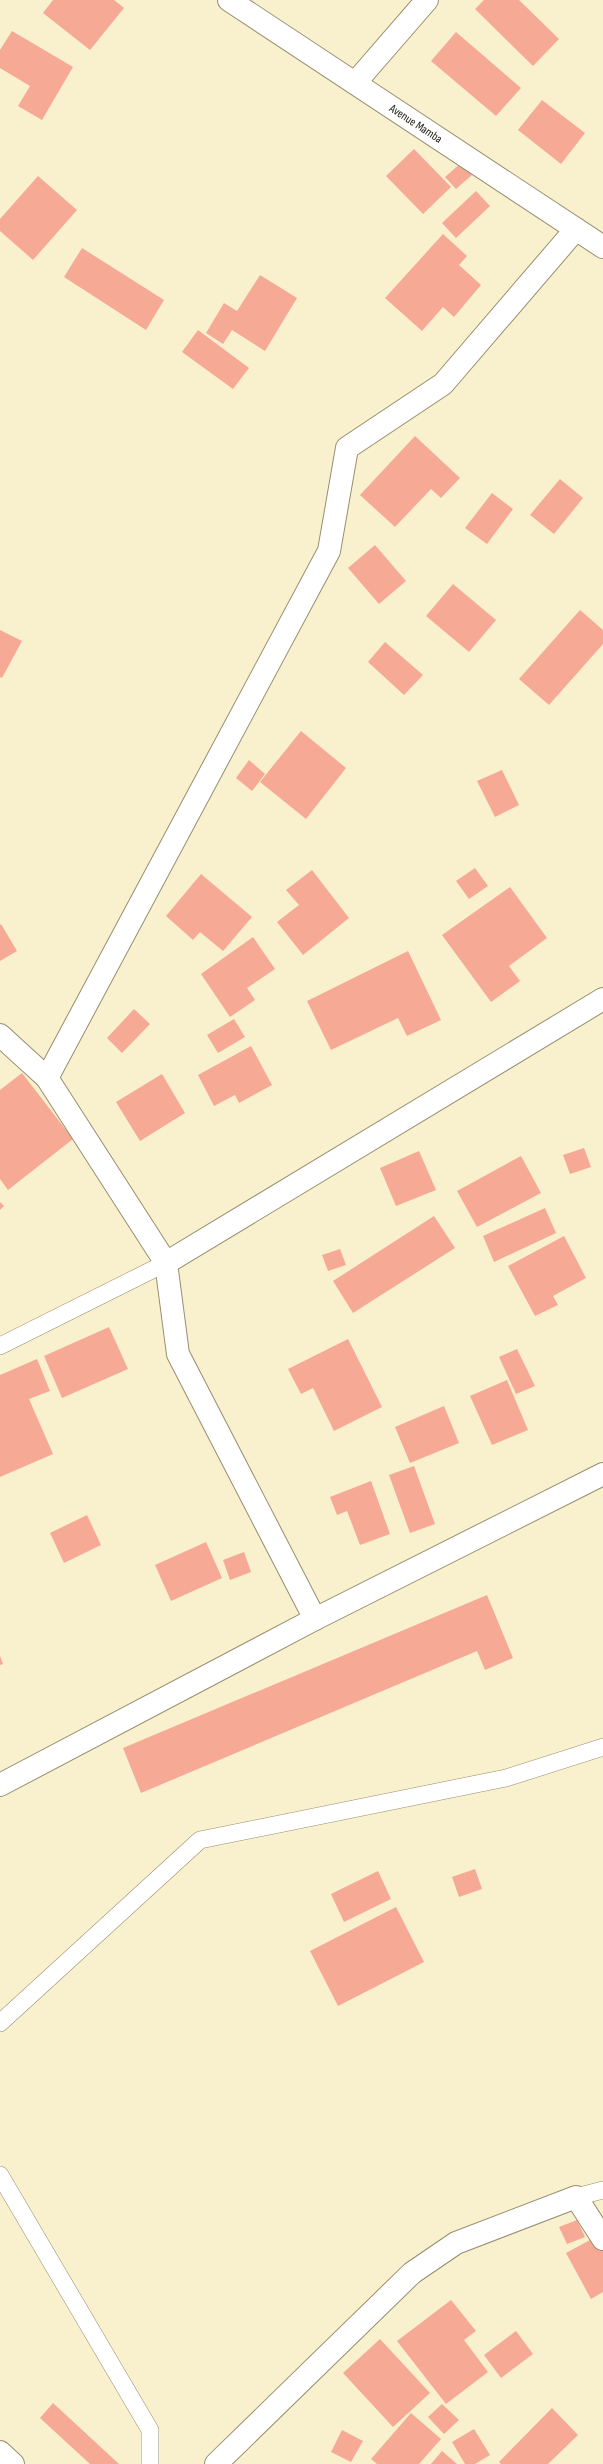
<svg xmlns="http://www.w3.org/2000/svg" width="603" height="2464" viewBox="0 0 603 2464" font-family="'Sofia Sans Condensed',sans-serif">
	<rect width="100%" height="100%" fill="#f9f0ce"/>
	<path fill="#f6a995" d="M53,0H114L124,8L90,50L43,13Z
		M484,0H519L559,39L533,66L475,9Z
		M12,31L73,67L42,120L18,106L30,86L0,68V50Z
		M456,32L521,88L496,116L431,61Z
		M542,100L585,133L561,164L518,130Z
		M414,149L451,187L423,214L386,176Z
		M461,163L472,175L456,189L445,177Z
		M38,176L77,210L33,260L0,231V219Z
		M476,191L490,206L456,238L442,223Z
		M443,234L467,256L459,265L481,285L454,317L443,307L422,331L385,298Z
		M82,248L164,300L146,330L64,277Z
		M260,275L297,298L265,351L232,330L223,344L206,333L224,303L237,311Z
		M198,330L249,368L233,389L182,352Z
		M415,436L460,478L441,498L431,489L395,527L360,495Z
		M560,479L583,498L554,534L530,515Z
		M492,493L513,509L487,544L465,528Z
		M375,545L406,581L379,604L348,568Z
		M453,584L496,620L469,652L426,616Z
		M580,610L603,630V644L549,705L519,679Z
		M0,630L22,641L2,678L0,677Z
		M385,642L423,675L404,695L368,662Z
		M301,731L346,768L306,819L260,782Z
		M249,760L265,774L252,791L236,778Z
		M502,770L519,805L495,817L477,781Z
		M475,868L488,886L469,899L456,881Z
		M312,870L349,918L303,955L277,922L299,905L286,890Z
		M201,874L252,917L223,951L200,932L193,940L166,916Z
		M510,887L547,938L509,966L520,981L491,1002L442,935Z
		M1,924L17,951L0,961V925Z
		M253,937L275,969L247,988L255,1000L230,1017L201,974Z
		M408,951L441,1020L407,1036L398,1018L331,1050L307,1001Z
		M134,1009L150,1024L122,1053L107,1038Z
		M234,1019L245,1037L218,1053L207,1035Z
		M251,1046L272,1085L239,1103L235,1095L214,1106L198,1075Z
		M22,1073L73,1139L8,1190L0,1179V1090Z
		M162,1074L185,1113L140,1141L116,1102Z
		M584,1148L591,1167L570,1174L563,1155Z
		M419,1151L436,1190L396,1206L380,1168Z
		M521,1156L541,1193L477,1227L457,1191Z
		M0,1202L4,1206L0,1210Z
		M545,1208L556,1233L494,1262L483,1236Z
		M434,1216L455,1248L353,1313L333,1281Z
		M564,1236L586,1278L553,1296L558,1305L535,1316L508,1266Z
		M340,1249L346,1265L328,1271L322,1255Z
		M109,1327L128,1369L62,1398L44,1356Z
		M348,1339L382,1407L334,1431L313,1388L301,1394L288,1369Z
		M517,1349L535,1386L516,1394L499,1357Z
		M37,1359L50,1391L29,1399L53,1454L0,1477V1375Z
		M507,1380L528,1430L492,1445L470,1396Z
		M444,1406L459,1443L410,1463L395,1427Z
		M414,1466L435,1524L410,1533L389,1475Z
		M371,1481L390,1534L360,1545L347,1511L337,1515L330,1497Z
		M87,1515L101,1545L64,1563L50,1533Z
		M206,1542L222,1578L171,1601L155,1565Z
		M244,1552L251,1572L230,1580L223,1560Z
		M487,1595L513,1658L485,1670L477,1651L141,1793L123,1748Z
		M0,1656L3,1664L0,1665Z
		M475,1869L482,1889L459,1897L452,1877Z
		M378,1871L391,1899L344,1922L331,1894Z
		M396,1907L424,1962L338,2006L310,1951Z
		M577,2220L585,2237L567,2244L559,2227Z
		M603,2233V2292L591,2299L566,2253Z
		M451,2300L476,2331L464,2340L488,2372L446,2404L397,2341Z
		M516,2331L533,2354L501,2378L484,2355Z
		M380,2339L430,2393L393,2427L343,2373Z
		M53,2403L119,2464H90L40,2418Z
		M442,2404L459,2420L444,2434L428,2417Z
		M552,2408L578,2435L548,2464H501L499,2462Z
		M411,2413L441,2439L419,2464H377L371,2459Z
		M474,2429L490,2455L475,2464H465L452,2442Z
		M342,2430L363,2441L351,2462L331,2452Z
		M442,2451L457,2464H431Z"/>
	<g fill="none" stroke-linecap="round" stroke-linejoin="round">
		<defs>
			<path id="service" d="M0,1346L166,1263
				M0,2023L200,1840L506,1778L603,1747
				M0,2175L150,2430V2464
				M576,2197L603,2190"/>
			<g id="minor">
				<path id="s1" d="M229,0L603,247"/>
				<path d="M355,83L427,0"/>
				<path d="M0,1035L47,1078L166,1263L178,1354L315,1619"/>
				<path d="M47,1078L329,551L347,448L443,384L576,229"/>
				<path d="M166,1263L603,999"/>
				<path d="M0,1785L315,1619L603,1474"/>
				<path d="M216,2464L412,2273L456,2243L576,2197L603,2239"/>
			</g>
			<path id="tertiary" d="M0,2452L13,2464"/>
		</defs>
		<use href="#service" stroke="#978e70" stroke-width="18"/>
		<use href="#minor" stroke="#978e70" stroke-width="24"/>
		<use href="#tertiary" stroke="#978e70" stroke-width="24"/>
		<use href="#service" stroke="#fff" stroke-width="17"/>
		<use href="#minor" stroke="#fff" stroke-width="22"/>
		<use href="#tertiary" stroke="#fff" stroke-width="22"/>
	</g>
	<g text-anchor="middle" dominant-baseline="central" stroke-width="3" stroke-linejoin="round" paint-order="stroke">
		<g font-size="12" fill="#1d1a0e" stroke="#fffdf6">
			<text stroke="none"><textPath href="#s1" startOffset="224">Avenue Mamba</textPath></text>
		</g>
	</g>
</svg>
